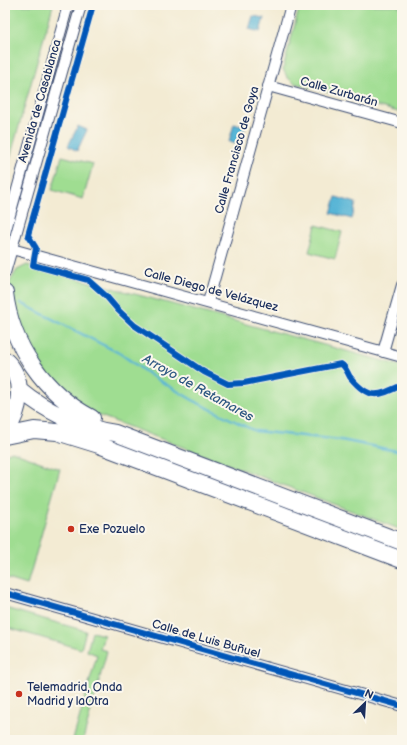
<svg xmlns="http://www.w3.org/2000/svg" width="407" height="745" viewBox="0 0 407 745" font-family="'Balsamiq Sans',sans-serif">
	<rect width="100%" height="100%" fill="#fbf7ec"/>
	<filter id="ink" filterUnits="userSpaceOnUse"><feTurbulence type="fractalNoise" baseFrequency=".025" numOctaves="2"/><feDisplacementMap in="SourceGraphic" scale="8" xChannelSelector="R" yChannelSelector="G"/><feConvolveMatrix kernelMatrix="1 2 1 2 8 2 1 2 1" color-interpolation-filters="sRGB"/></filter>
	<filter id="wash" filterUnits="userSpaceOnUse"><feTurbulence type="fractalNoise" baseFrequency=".012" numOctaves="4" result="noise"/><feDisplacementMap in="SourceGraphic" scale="16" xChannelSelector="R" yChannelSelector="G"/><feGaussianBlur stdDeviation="0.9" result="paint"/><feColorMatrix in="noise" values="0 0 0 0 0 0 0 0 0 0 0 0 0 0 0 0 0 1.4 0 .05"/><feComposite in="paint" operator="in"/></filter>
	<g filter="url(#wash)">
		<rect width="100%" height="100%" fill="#f3ebd3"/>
		<path fill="#9fdd91" stroke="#5d8678" d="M5,5H53L5,176Z
			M300,5H395L402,7V113L294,83L287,77L283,69Z
			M62,156L93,164L83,199L52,190Z
			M316,225L342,232L335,259L309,252Z
			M27,265L402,366V530L90,412L57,389L26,347L9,298V283L17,270Z
			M12,452L60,469L27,585L5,578V455Z
			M5,608L86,631L81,649L5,627Z
			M92,632L104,635L100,649L107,651L83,740H73L97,655L87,651Z"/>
		<path fill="#58b5d6" stroke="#3a729a" d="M253,16L264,18L260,32L249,29Z
			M234,124L245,127L240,145L229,142Z
			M78,126L87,130L77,151L68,146Z
			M336,197L356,203L352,219L331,213Z"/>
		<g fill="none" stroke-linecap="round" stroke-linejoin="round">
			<path stroke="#58b5d6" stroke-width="2.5" d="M21,303L121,354L150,375L196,402L255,431L341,440L402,452"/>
		</g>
	</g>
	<g filter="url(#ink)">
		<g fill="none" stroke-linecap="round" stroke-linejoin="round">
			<defs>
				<path id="minor" d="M268,86L402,123
					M5,233L68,5
					M12,249L402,357
					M5,273L81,5
					M208,302L291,5
					M383,352L402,285
					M5,593L402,706"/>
				<path id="trunk" d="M5,293C11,345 45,394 92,418
					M5,360C27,380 20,412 5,434
					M19,389C45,411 81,428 115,433L402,542
					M5,436L34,430L57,432L99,445L402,560"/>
			</defs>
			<use href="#minor" stroke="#3b4b70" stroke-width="12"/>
			<use href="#trunk" stroke="#3b4b70" stroke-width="18"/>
			<use href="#minor" stroke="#fff" stroke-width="10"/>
			<use href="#trunk" stroke="#fff" stroke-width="16"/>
			<defs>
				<path id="cycleway" d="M93,5L28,235L36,248L33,265L88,280L106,296L118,310L134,325L204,372L228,384L244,383L341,364C346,367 347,372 350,377C369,400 377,397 402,385
					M5,593L402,706"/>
			</defs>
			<use href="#cycleway" stroke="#fbf7ec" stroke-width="8"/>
			<use href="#cycleway" stroke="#0057b8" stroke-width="6"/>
		</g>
	</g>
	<g fill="#c8321e" stroke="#fbf7ec" stroke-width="1.5">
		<circle cx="71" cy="529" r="4"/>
		<circle cx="19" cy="694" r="4"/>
	</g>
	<g text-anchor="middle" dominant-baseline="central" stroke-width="4" stroke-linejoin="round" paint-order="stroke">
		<g font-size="12" fill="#1b2f5e" stroke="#fbf7ec">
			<text transform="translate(339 92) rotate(16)">Calle Zurbarán</text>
			<text transform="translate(40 101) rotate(-74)">Avenida de Casablanca</text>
			<text transform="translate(237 150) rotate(-74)">Calle Francisco de Goya</text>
			<text transform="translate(211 290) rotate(15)">Calle Diego de Velázquez</text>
			<text transform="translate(206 639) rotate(16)">Calle de Luis Buñuel</text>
		</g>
		<g font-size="12" fill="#1b2f5e" stroke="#fbf7ec" text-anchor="start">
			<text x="79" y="529">Exe Pozuelo</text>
			<text x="27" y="687">Telemadrid, Onda<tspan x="27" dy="14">Madrid y laOtra</tspan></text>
		</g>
		<g font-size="13" font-style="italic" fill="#2d5782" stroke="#fbf7ec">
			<text transform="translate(198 388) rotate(29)">Arroyo de Retamares</text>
		</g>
	</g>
	<rect width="407" height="745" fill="none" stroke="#fbf7ec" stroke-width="20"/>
	<g transform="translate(365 703) rotate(25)" stroke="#fbf7ec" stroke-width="3" paint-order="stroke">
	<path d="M0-3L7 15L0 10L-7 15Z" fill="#1b2f5e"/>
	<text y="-6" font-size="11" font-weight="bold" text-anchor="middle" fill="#1b2f5e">N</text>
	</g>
</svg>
